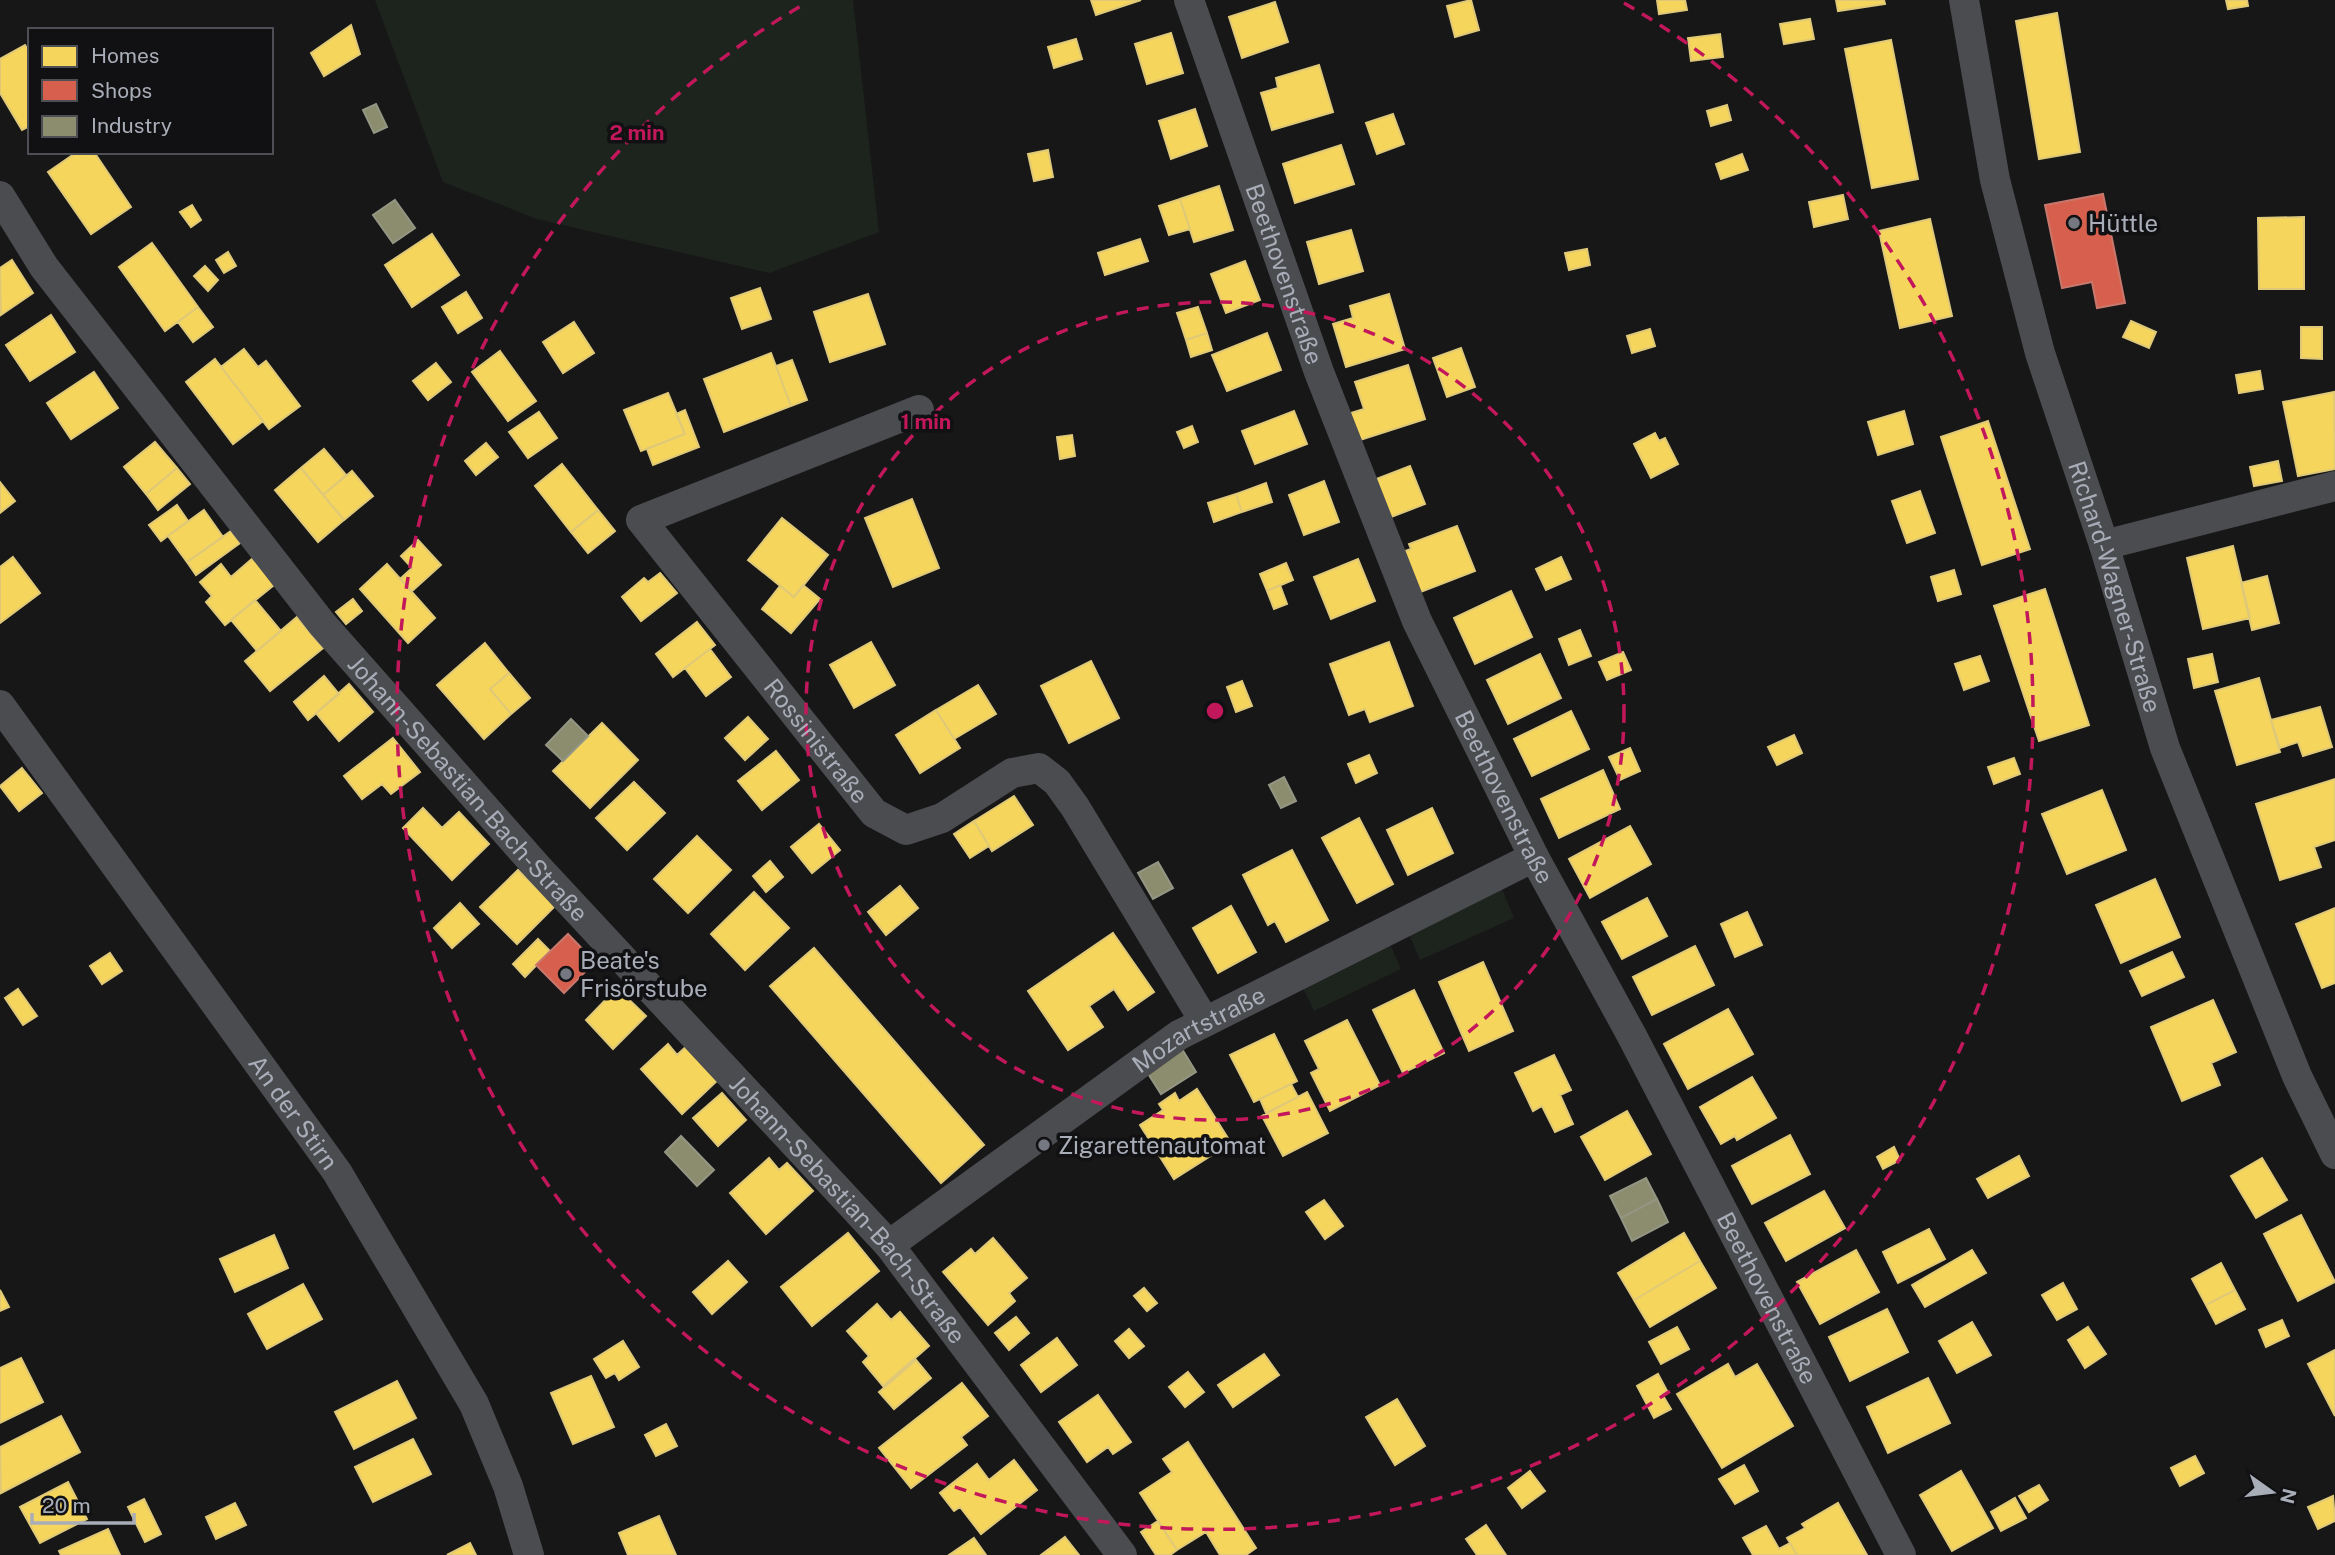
<svg xmlns="http://www.w3.org/2000/svg" width="2335" height="1555" viewBox="0 0 2335 1555" font-family="'Public Sans',sans-serif">
	<rect width="100%" height="100%" fill="#171717"/>
	<path fill="#1d241e" d="M375,0H853L879,232L769,273L537,219L443,182Z
		M1502,889L1514,918L1420,960L1408,932Z
		M1389,942L1401,969L1314,1011L1301,984Z"/>
	<path fill="#f6d55c" stroke="#dfc978" stroke-width="2" d="M1091,0H1141L1096,15Z
		M1471,0L1479,30L1455,37L1447,6Z
		M1657,0H1685L1687,10L1659,14Z
		M1836,0H1884L1885,4L1838,11Z
		M2226,0H2247L2248,6L2228,9Z
		M1275,2L1288,42L1242,58L1229,17Z
		M2057,13L2080,152L2039,159L2016,21Z
		M1810,19L1814,39L1784,44L1780,24Z
		M351,25L360,54L324,76L311,53Z
		M1171,33L1183,73L1147,84L1135,44Z
		M1720,34L1723,57L1691,61L1688,38Z
		M1076,39L1082,59L1054,68L1048,47Z
		M1891,40L1918,179L1872,188L1845,49Z
		M25,45L30,53V126L22,130L0,93V59Z
		M1319,65L1333,112L1272,130L1261,93L1278,88L1276,78Z
		M1727,105L1731,120L1711,126L1707,111Z
		M1195,109L1207,146L1171,159L1159,121Z
		M1393,114L1404,144L1377,154L1366,123Z
		M1341,145L1354,184L1295,203L1283,164Z
		M1048,150L1053,177L1034,181L1028,154Z
		M77,152H94L131,207L91,234L48,172Z
		M1742,154L1748,170L1721,179L1716,164Z
		M1219,186L1233,230L1194,242L1180,199Z
		M1843,195L1848,219L1814,227L1809,202Z
		M1180,199L1190,229L1169,235L1159,206Z
		M192,205L201,220L191,227L180,212Z
		M2304,217V289H2259L2258,218Z
		M1930,219L1952,316L1900,328L1879,231Z
		M1351,230L1363,271L1319,284L1307,242Z
		M432,234L459,275L412,307L385,265Z
		M1140,239L1148,261L1105,275L1098,253Z
		M152,243L198,307L165,331L119,267Z
		M1587,249L1590,265L1569,270L1565,253Z
		M228,252L236,266L224,273L216,260Z
		M12,260L33,293L1,315L0,268Z
		M1245,261L1260,300L1226,313L1211,274Z
		M205,266L218,280L208,291L194,276Z
		M760,288L771,319L742,329L731,298Z
		M466,292L482,318L458,333L442,307Z
		M868,294L885,344L830,362L814,312Z
		M1389,294L1405,349L1346,367L1333,324L1353,318L1350,306Z
		M198,307L213,327L193,342L178,322Z
		M1198,307L1207,333L1186,340L1177,313Z
		M51,315L75,352L30,381L6,345Z
		M2131,321L2156,332L2149,348L2123,337Z
		M574,322L594,353L563,373L543,342Z
		M2301,327H2322V359L2301,358Z
		M1650,329L1655,346L1632,353L1627,336Z
		M1207,333L1212,350L1191,357L1186,340Z
		M1267,333L1281,370L1227,391L1212,355Z
		M1461,348L1475,387L1447,397L1433,358Z
		M244,349L258,367L266,361L300,406L269,429L221,367Z
		M500,351L536,401L508,421L472,372Z
		M771,353L791,406L724,432L704,379Z
		M215,359L263,421L233,444L186,382Z
		M792,360L807,400L791,406L776,366Z
		M436,363L451,382L428,400L413,381Z
		M1408,365L1425,419L1357,441L1348,414L1364,409L1355,382Z
		M2260,371L2263,389L2239,393L2236,375Z
		M94,372L118,408L71,439L47,403Z
		M2334,392L2335,469L2298,476L2283,402Z
		M668,393L685,434L641,451L624,410Z
		M685,410L699,447L653,465L647,449L685,434L676,414Z
		M1294,411L1307,444L1255,464L1242,431Z
		M1904,411L1913,444L1878,455L1868,422Z
		M539,412L557,438L528,458L509,432Z
		M1988,421L2030,549L1982,565L1941,437Z
		M1192,426L1198,442L1184,448L1177,432Z
		M1655,433L1659,441L1665,438L1678,464L1651,478L1634,444Z
		M1072,435L1075,456L1060,459L1057,437Z
		M155,442L177,468L146,494L124,467Z
		M486,443L498,457L476,475L465,461Z
		M324,449L346,475L323,495L301,468Z
		M2278,461L2282,481L2254,486L2250,467Z
		M562,464L598,510L571,532L535,486Z
		M1410,466L1425,504L1386,519L1371,481Z
		M177,468L190,484L158,510L146,494Z
		M301,468L344,520L318,542L275,490Z
		M352,471L373,496L344,520L323,495Z
		M1324,481L1339,522L1304,535L1289,495Z
		M0,482L15,501L0,513Z
		M1266,483L1272,502L1242,512L1236,494Z
		M1920,491L1935,533L1907,543L1892,501Z
		M1236,494L1242,512L1214,522L1208,503Z
		M912,499L939,568L893,587L865,518Z
		M177,505L188,521L161,541L149,525Z
		M204,510L223,537L187,562L168,536Z
		M598,510L615,531L588,553L571,532Z
		M782,518L828,555L794,597L748,560Z
		M1457,526L1475,571L1418,593L1402,552L1411,549L1409,544Z
		M231,531L240,543L196,575L187,562Z
		M418,540L441,565L412,591L400,579L412,568L401,556Z
		M2233,546L2250,618L2203,629L2187,558Z
		M13,557L40,593L0,623V567Z
		M1561,557L1571,579L1546,590L1536,569Z
		M253,558L274,585L225,625L206,602L212,596L200,582L221,564L231,577Z
		M1358,559L1375,601L1331,619L1314,577Z
		M1286,563L1293,580L1267,591L1260,574Z
		M387,564L435,618L408,643L360,589Z
		M1954,570L1961,594L1938,601L1931,577Z
		M660,573L677,593L641,621L622,597L644,578L648,582Z
		M2267,576L2279,623L2252,630L2241,583Z
		M803,585L820,599L791,633L762,609L780,586L794,597Z
		M1280,585L1287,604L1274,609L1267,591Z
		M2045,589L2089,725L2039,741L1994,606Z
		M1511,591L1532,637L1475,664L1454,618Z
		M353,599L362,611L346,624L336,612Z
		M255,600L281,631L257,651L231,620Z
		M297,617L323,648L270,691L245,661Z
		M697,622L715,645L673,677L656,654Z
		M1580,630L1591,656L1569,665L1559,639Z
		M871,642L895,685L854,708L830,665Z
		M1389,642L1413,706L1370,722L1365,709L1349,715L1330,664Z
		M485,643L509,673L490,689L511,714L484,739L437,685Z
		M710,649L731,677L706,696L685,668Z
		M1623,652L1631,670L1607,680L1599,662Z
		M1540,654L1561,698L1508,724L1487,680Z
		M2212,654L2218,682L2194,688L2188,659Z
		M1980,656L1989,681L1964,690L1955,664Z
		M1091,661L1119,718L1069,743L1041,686Z
		M509,673L530,698L511,714L490,689Z
		M324,676L339,694L308,720L294,702Z
		M2259,678L2280,752L2237,765L2215,691Z
		M1242,681L1252,706L1236,712L1227,687Z
		M349,684L373,712L339,741L316,713Z
		M978,685L996,714L954,739L936,710Z
		M2320,707L2332,747L2303,756L2298,742L2280,748L2271,720Z
		M936,710L960,748L920,773L896,735Z
		M1571,711L1589,749L1532,776L1514,739Z
		M748,717L768,739L745,760L725,738Z
		M602,723L638,760L590,808L553,771Z
		M1794,735L1802,753L1777,765L1768,747Z
		M393,738L420,772L391,794L382,784L362,799L344,776Z
		M1630,748L1640,771L1620,780L1609,757Z
		M776,751L799,780L762,810L738,781Z
		M1369,755L1377,773L1356,783L1348,764Z
		M2014,758L2020,774L1994,784L1988,767Z
		M22,768L42,793L19,811L0,786Z
		M1603,770L1620,809L1559,838L1541,799Z
		M2335,779V840L2314,847L2321,867L2280,880L2256,804Z
		M634,782L665,813L627,850L596,818Z
		M2102,790L2126,850L2067,874L2042,814Z
		M1014,796L1033,825L992,851L974,821Z
		M423,808L442,828L459,812L489,844L452,880L403,828Z
		M1432,808L1453,853L1408,875L1387,830Z
		M1359,818L1393,884L1357,903L1322,838Z
		M974,821L989,846L970,858L954,834Z
		M819,824L840,850L812,873L791,847Z
		M1630,826L1651,864L1590,898L1569,859Z
		M697,836L731,870L688,913L654,879Z
		M1292,850L1328,920L1286,942L1275,921L1268,925L1243,875Z
		M770,861L783,877L766,892L753,876Z
		M518,870L555,906L517,944L480,907Z
		M2155,879L2180,937L2121,963L2096,905Z
		M900,886L918,908L886,935L868,912Z
		M754,892L789,928L745,970L711,934Z
		M1647,898L1667,936L1622,959L1602,922Z
		M460,903L479,924L452,948L434,928Z
		M1231,906L1256,952L1218,973L1193,928Z
		M2335,908V983L2322,988L2296,924Z
		M1747,912L1762,945L1735,957L1721,924Z
		M1113,933L1154,992L1128,1010L1114,989L1089,1006L1103,1027L1068,1050L1028,991Z
		M538,939L550,951L525,977L513,964Z
		M1695,946L1714,985L1652,1015L1633,977Z
		M814,948L984,1145L941,1183L770,986Z
		M2172,952L2184,977L2142,996L2130,971Z
		M110,953L122,971L102,984L90,966Z
		M1483,962L1513,1031L1469,1051L1439,982Z
		M617,988L646,1016L613,1049L586,1020Z
		M18,989L37,1016L23,1025L5,998Z
		M1414,990L1444,1053L1403,1073L1373,1010Z
		M2213,1000L2236,1052L2211,1063L2220,1085L2182,1101L2151,1027Z
		M1728,1009L1753,1054L1688,1089L1664,1044Z
		M1347,1020L1380,1085L1330,1111L1311,1073L1319,1069L1305,1041Z
		M1274,1034L1297,1081L1254,1102L1230,1055Z
		M690,1043L721,1077L682,1114L641,1069L668,1044L677,1055Z
		M1554,1055L1571,1090L1560,1095L1573,1124L1555,1132L1542,1106L1533,1111L1515,1073Z
		M1752,1077L1776,1118L1737,1140L1735,1136L1721,1144L1700,1107Z
		M1291,1084L1298,1097L1266,1113L1260,1099Z
		M1197,1089L1231,1143L1174,1179L1140,1125L1163,1110L1159,1104L1175,1093L1179,1101Z
		M1307,1092L1328,1133L1283,1156L1262,1116Z
		M722,1093L746,1120L718,1146L693,1118Z
		M1627,1111L1651,1154L1605,1180L1581,1137Z
		M1790,1135L1810,1174L1752,1204L1732,1166Z
		M1894,1147L1900,1160L1883,1169L1877,1157Z
		M2019,1156L2029,1176L1988,1198L1977,1179Z
		M769,1158L779,1170L787,1163L813,1191L766,1234L730,1193Z
		M2262,1158L2287,1200L2256,1218L2231,1176Z
		M1824,1191L1845,1228L1786,1261L1765,1223Z
		M1324,1200L1343,1226L1325,1239L1306,1212Z
		M2301,1215L2335,1282L2298,1301L2264,1234Z
		M1929,1229L1945,1259L1898,1283L1883,1252Z
		M848,1233L879,1271L812,1326L781,1287Z
		M1684,1233L1700,1261L1634,1300L1618,1273Z
		M274,1235L288,1268L235,1292L220,1259Z
		M993,1238L1027,1278L1009,1293L1015,1301L988,1325L943,1272L971,1249L975,1254Z
		M1856,1250L1879,1292L1820,1324L1797,1282Z
		M1972,1250L1986,1273L1925,1307L1912,1285Z
		M728,1261L747,1282L712,1314L693,1292Z
		M1700,1261L1716,1288L1650,1327L1634,1300Z
		M2221,1263L2235,1290L2206,1305L2192,1279Z
		M2063,1283L2077,1309L2057,1320L2042,1295Z
		M303,1284L322,1319L267,1349L248,1314Z
		M1144,1288L1157,1303L1147,1311L1134,1296Z
		M0,1290L9,1307L0,1311Z
		M2235,1290L2245,1309L2216,1324L2206,1305Z
		M877,1304L891,1320L900,1312L929,1346L883,1386L863,1362L869,1356L847,1331Z
		M1887,1309L1908,1352L1850,1381L1829,1337Z
		M1016,1317L1029,1333L1009,1350L995,1333Z
		M2282,1320L2289,1336L2266,1347L2259,1330Z
		M1972,1322L1991,1355L1957,1373L1939,1341Z
		M1677,1327L1689,1349L1661,1364L1649,1342Z
		M2088,1327L2106,1354L2085,1368L2068,1340Z
		M1129,1329L1144,1346L1129,1358L1115,1341Z
		M1057,1338L1077,1365L1041,1392L1021,1365Z
		M623,1341L639,1367L619,1380L615,1373L606,1378L594,1359Z
		M2335,1350V1416L2308,1364Z
		M1264,1354L1279,1375L1233,1407L1218,1385Z
		M21,1358L43,1402L0,1423V1368Z
		M916,1360L931,1378L894,1409L879,1392Z
		M1728,1364L1735,1377L1757,1364L1793,1426L1722,1468L1677,1394Z
		M1188,1372L1204,1392L1185,1407L1169,1387Z
		M1658,1374L1667,1391L1662,1394L1671,1409L1654,1418L1637,1386Z
		M591,1376L614,1427L573,1444L551,1393Z
		M1928,1378L1950,1423L1888,1453L1867,1407Z
		M397,1381L416,1418L354,1449L335,1412Z
		M962,1383L988,1416L961,1437L967,1445L911,1488L879,1448Z
		M1098,1395L1131,1442L1113,1454L1108,1447L1087,1462L1059,1422Z
		M1397,1399L1425,1446L1395,1465L1366,1417Z
		M61,1416L80,1452L1,1493L0,1447Z
		M666,1424L677,1446L656,1456L645,1435Z
		M413,1439L431,1474L373,1502L355,1467Z
		M1188,1442L1256,1548L1246,1555H1220L1206,1532L1177,1550L1140,1493L1172,1472L1163,1459Z
		M2195,1456L2204,1473L2180,1486L2171,1468Z
		M1014,1460L1037,1490L981,1534L960,1507L954,1511L940,1493L977,1464L989,1480Z
		M1744,1465L1758,1491L1735,1504L1719,1479Z
		M1530,1471L1545,1491L1522,1508L1508,1488Z
		M1961,1471L1993,1528L1952,1551L1920,1495Z
		M68,1482L87,1519L40,1543L20,1507Z
		M2039,1485L2048,1500L2029,1512L2019,1496Z
		M2333,1496L2335,1521L2318,1529L2308,1507Z
		M2015,1498L2026,1518L2001,1531L1991,1512Z
		M144,1499L161,1534L145,1542L128,1507Z
		M235,1503L246,1525L216,1539L206,1517Z
		M1838,1503L1867,1555H1797L1787,1538L1805,1528L1802,1524Z
		M659,1516L676,1555H628L619,1533Z
		M1158,1521L1177,1550L1170,1555H1156L1141,1532Z
		M1486,1525L1506,1555H1477L1466,1539Z
		M1766,1526L1779,1549L1790,1543L1797,1555H1753L1743,1538Z
		M108,1529L120,1555H61L59,1551Z
		M1065,1537L1079,1555H1041Z
		M974,1538L986,1555H949Z
		M470,1543L476,1555H447Z"/>
	<path fill="#d6604d" stroke="#c8776d" stroke-width="2" d="M2103,194L2125,303L2097,308L2092,282L2062,288L2045,205Z
		M568,934L595,962L564,993L536,965Z"/>
	<path fill="#8c8c6e" stroke="#949684" stroke-width="2" d="M376,104L387,127L374,133L363,110Z
		M395,200L415,228L393,243L373,215Z
		M571,719L588,736L563,761L546,745Z
		M1284,777L1296,801L1281,808L1269,785Z
		M1158,862L1173,888L1153,899L1138,873Z
		M1182,1049L1196,1072L1161,1094L1147,1072Z
		M681,1136L714,1170L697,1186L665,1152Z
		M1646,1178L1657,1199L1621,1218L1610,1196Z
		M1657,1199L1668,1222L1632,1241L1621,1218Z"/>
	<g fill="none" stroke-linecap="round" stroke-linejoin="round">
		<g stroke="#4b4c50" stroke-width="30">
			<path id="s1" d="M1189,0L1319,372L1417,621L1534,857L1632,1036L1901,1555"/>
			<path id="s2" d="M1964,0L1995,180L2040,353L2104,545L2165,748L2297,1076L2335,1154"/>
			<path id="s3" d="M0,196L44,267L322,624L538,868L889,1245L1122,1555"/>
			<path id="s4" d="M919,410L641,520L874,813L906,830L942,818L1012,773L1039,768L1057,782L1075,807L1205,1022"/>
			<path d="M2104,545L2335,486"/>
			<path id="s5" d="M0,705L337,1172L474,1404L508,1486L529,1555"/>
			<path id="s6" d="M889,1245L1179,1035L1534,857"/>
		</g>
	</g>
	<g fill="none" stroke="#c2185b" stroke-width="3.5" stroke-dasharray="12 9">
		<circle cx="1215" cy="711" r="409"/>
		<path d="M1624 3A818 818 0 1 1 806 3"/>
	</g>
	<g fill="#757880" stroke="#111113" stroke-width="2.5">
		<circle cx="2074" cy="223" r="7"/>
		<circle cx="566" cy="974" r="7"/>
		<circle cx="1044" cy="1145" r="7"/>
	</g>
	<g text-anchor="middle" dominant-baseline="central" stroke-width="7" stroke-linejoin="round" paint-order="stroke">
		<g font-size="24" fill="#a8adb8" stroke="#111113" text-anchor="start">
			<text x="2088" y="223">Hüttle</text>
			<text x="580" y="960">Beate's<tspan x="580" dy="28">Frisörstube</tspan></text>
			<text x="1058" y="1145">Zigarettenautomat</text>
		</g>
		<g font-size="24" fill="#a8adb8" stroke="#111113">
			<text stroke="none"><textPath href="#s1" startOffset="290">Beethovenstraße</textPath></text>
			<text stroke="none"><textPath href="#s2" startOffset="607">Richard-Wagner-Straße</textPath></text>
			<text stroke="none"><textPath href="#s4" startOffset="581">Rossinistraße</textPath></text>
			<text stroke="none"><textPath href="#s3" startOffset="756">Johann-Sebastian-Bach-Straße</textPath></text>
			<text stroke="none"><textPath href="#s1" startOffset="858">Beethovenstraße</textPath></text>
			<text stroke="none"><textPath href="#s6" startOffset="378">Mozartstraße</textPath></text>
			<text stroke="none"><textPath href="#s5" startOffset="502">An der Stirn</textPath></text>
			<text stroke="none"><textPath href="#s3" startOffset="1323">Johann-Sebastian-Bach-Straße</textPath></text>
			<text stroke="none"><textPath href="#s1" startOffset="1424">Beethovenstraße</textPath></text>
		</g>
	</g>
	<circle cx="1215" cy="711" r="10" fill="#c2185b" stroke="#111113" stroke-width="3.5"/>
	<g font-size="21" text-anchor="middle" font-weight="bold" fill="#c2185b" stroke="#111113" stroke-width="7" stroke-linejoin="round" paint-order="stroke">
		<text x="637" y="140">2 min</text>
		<text x="926" y="429">1 min</text>
	</g>
	<rect x="28" y="28" width="245" height="126" fill="#111113" stroke="#4d4f55" stroke-width="2"/>
	<rect x="42" y="46" width="35" height="21" fill="#f6d55c" stroke="#4d4f55" stroke-width="2"/>
	<text x="91" y="63" font-size="21" fill="#a8adb8">Homes</text>
	<rect x="42" y="80" width="35" height="21" fill="#d6604d" stroke="#4d4f55" stroke-width="2"/>
	<text x="91" y="98" font-size="21" fill="#a8adb8">Shops</text>
	<rect x="42" y="116" width="35" height="21" fill="#8c8c6e" stroke="#4d4f55" stroke-width="2"/>
	<text x="91" y="133" font-size="21" fill="#a8adb8">Industry</text>
	<g transform="translate(2272 1492) rotate(104)" stroke="#111113" stroke-width="5" paint-order="stroke">
	<path d="M0-5L12 26L0 18L-12 26Z" fill="#a8adb8"/>
	<text y="-10" font-size="19" font-weight="bold" text-anchor="middle" fill="#a8adb8">N</text>
	</g>
	<path d="M32 1513v10h102v-10" fill="none" stroke="#a8adb8" stroke-width="3.5"/>
	<text x="42" y="1513" font-size="21" fill="#a8adb8" stroke="#111113" stroke-width="5" paint-order="stroke">20 m</text>
</svg>
